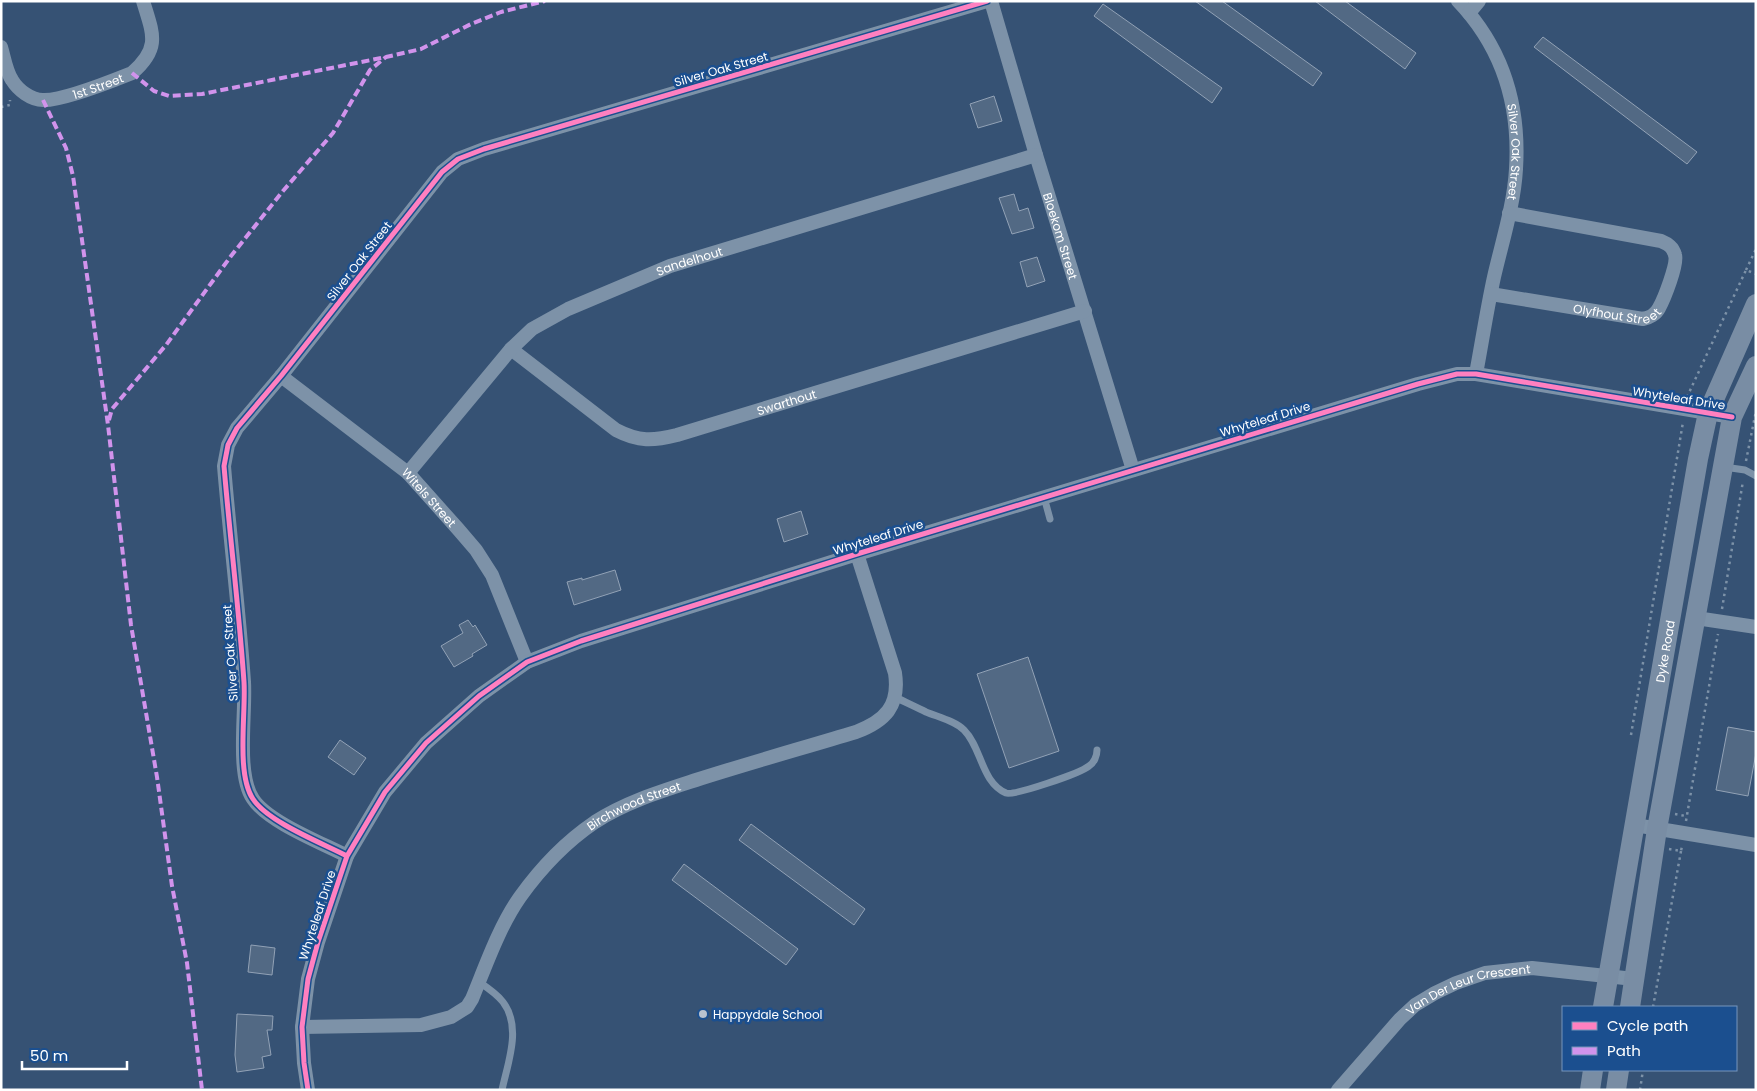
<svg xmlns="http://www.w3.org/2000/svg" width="1757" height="1091" viewBox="0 0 1757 1091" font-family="Poppins,sans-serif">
	<rect width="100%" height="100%" fill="#365274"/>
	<path fill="#526984" stroke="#92a2b6" d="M1195,1H1222L1322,73L1313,86Z
		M1315,1H1345L1416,53L1405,69Z
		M1103,4L1222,88L1212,103L1094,16Z
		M1543,37L1697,152L1687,164L1534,47Z
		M994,96L1002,121L978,128L970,104Z
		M1014,194L1019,211L1028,208L1034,228L1012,234L999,198Z
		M1037,257L1045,281L1027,287L1020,262Z
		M801,511L808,534L784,542L777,519Z
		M615,570L621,590L574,605L567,582L582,578V580Z
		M468,620L473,627L475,625L487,645L472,654L473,656L454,667L441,646L463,633L459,625Z
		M1028,657L1059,751L1009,768L977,674Z
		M1728,727L1756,732V753L1748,796L1716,790Z
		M340,740L366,758L354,775L328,757Z
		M751,824L865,909L854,925L739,840Z
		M684,864L798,949L786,965L672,880Z
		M251,945L275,948L272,975L248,972Z
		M237,1014L273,1016L272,1030H267L271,1055L262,1057L264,1068L237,1072L235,1055Z"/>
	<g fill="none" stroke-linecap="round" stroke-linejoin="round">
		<path stroke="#7d92a8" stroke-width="2.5" stroke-dasharray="2.5 4" stroke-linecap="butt" d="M1,107L10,105V100
			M1746,270L1756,249
			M1687,397L1746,270L1756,274
			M1746,461L1756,411
			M1722,609L1743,481
			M1631,735L1683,422
			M1675,814L1686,816
			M1686,821L1718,634
			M1669,849L1681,851L1682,846
			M1653,1007L1681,851
			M1640,1090L1643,1070"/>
		<path stroke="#7d92a8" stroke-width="7" d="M1724,467L1745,470L1756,476
			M1044,497L1050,519
			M895,697C905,702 916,707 926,712C938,717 955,721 964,730C982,748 981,782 1006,793C1014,796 1081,773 1089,766C1094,763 1097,756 1097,750
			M479,982C488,988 497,994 503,1002C522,1027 508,1062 502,1090"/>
		<g stroke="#7d92a8" stroke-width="14">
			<path id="s1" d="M991,1L1036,155L1133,470"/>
			<path id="s2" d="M1458,1C1502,47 1520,105 1516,169C1514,205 1502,242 1494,277C1487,309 1482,342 1476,374"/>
			<path d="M1469,13L1479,1"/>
			<path id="s3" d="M1,47C4,57 6,71 12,80C18,90 31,100 43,100C63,101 112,81 132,73C161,48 153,34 143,1"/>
			<path id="s4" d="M1491,294L1643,319C1649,318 1656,314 1659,308C1664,299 1678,264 1675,255C1673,247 1668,244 1661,241L1509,213"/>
			<path id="s5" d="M511,349L616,430C639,442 653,441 677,435L1085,311"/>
			<path id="s6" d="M281,376L408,473L458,529L476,550L492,575L527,662"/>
			<path id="s7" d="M408,473L511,349L532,329L568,309L670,266L1036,155"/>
			<path d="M1696,618L1756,627"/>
			<path d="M1635,825L1756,845"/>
			<path d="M347,856C322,843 268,822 253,799C236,774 246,714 244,682C239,610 230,538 224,466L228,445L237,428L281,376L442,172L458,159L484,149L987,1"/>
			<path id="s8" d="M302,1027L421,1025L451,1017L467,1007L472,999C486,965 499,927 520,897C540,869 567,841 595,822C626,802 662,791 696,780C749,763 803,748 856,732C885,721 900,706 895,673L857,554"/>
			<path d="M308,1090L304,1063L302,1027L308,979L318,942L347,856L385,792L426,743L479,696L527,662L581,641L857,554L1418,384L1457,374H1476L1732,417"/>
			<path id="s9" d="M1338,1090L1400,1019L1415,1005L1435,993L1456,983L1485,973L1532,968L1634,979"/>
		</g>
		<g stroke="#798da4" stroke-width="20">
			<path id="s10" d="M1603,1007L1698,459L1708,413L1756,304"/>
			<path d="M1630,1007L1657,829L1732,417L1756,366"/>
			<path d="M1590,1090L1593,1070"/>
			<path d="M1616,1090L1619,1070"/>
		</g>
		<path stroke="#d193ec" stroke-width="4" stroke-dasharray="8 4" stroke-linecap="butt" d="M132,73L154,91L169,96L202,94L386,57L421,49L471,24L501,12L545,1
			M43,100L66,148L73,176L108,425L131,625L157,777L172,886L187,963L202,1090
			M109,420L112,409L166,345L231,256L283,191L333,133L370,70L386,57"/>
		<defs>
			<path id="cycleway" d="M347,856C322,843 268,822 253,799C236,774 246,714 244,682C239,610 230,538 224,466L228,445L237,428L281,376L442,172L458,159L484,149L987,1
				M308,1090L304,1063L302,1027L308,979L318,942L347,856L385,792L426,743L479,696L527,662L581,641L857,554L1418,384L1457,374H1476L1732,417"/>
		</defs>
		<use href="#cycleway" stroke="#1b4f8f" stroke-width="8"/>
		<use href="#cycleway" stroke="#ff80c0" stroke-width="5"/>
	</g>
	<circle fill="#b9c2ce" stroke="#1b4f8f" stroke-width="2" cx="703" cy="1014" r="5"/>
	<g text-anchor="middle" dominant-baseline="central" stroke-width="5" stroke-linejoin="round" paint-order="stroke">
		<g font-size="12" fill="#fff" stroke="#1b4f8f">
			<text transform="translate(721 69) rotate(-16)">Silver Oak Street</text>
			<text stroke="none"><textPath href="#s3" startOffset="130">1st Street</textPath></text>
			<text stroke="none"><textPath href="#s2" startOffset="166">Silver Oak Street</textPath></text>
			<text stroke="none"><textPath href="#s1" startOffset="245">Bloekom Street</textPath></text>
			<text transform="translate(359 261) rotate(-52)">Silver Oak Street</text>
			<text stroke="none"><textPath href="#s7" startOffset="362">Sandelhout</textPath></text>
			<text stroke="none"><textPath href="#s4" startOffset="128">Olyfhout Street</textPath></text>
			<text transform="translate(1679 398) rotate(9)">Whyteleaf Drive</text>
			<text stroke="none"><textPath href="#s5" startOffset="310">Swarthout</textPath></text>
			<text transform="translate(1265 419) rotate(-17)">Whyteleaf Drive</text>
			<text stroke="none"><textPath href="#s6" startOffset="192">Witels Street</textPath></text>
			<text transform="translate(878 537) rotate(-17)">Whyteleaf Drive</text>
			<text stroke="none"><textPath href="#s10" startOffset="361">Dyke Road</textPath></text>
			<text transform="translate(230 653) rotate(-94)">Silver Oak Street</text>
			<text stroke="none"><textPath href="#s8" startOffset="440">Birchwood Street</textPath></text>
			<text transform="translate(317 915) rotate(-72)">Whyteleaf Drive</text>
			<text stroke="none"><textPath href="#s9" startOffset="171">Van Der Leur Crescent</textPath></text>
		</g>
		<g font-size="12" fill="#fff" stroke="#1b4f8f" text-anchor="start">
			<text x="713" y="1014">Happydale School</text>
		</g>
	</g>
	<rect width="1757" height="1091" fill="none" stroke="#ffffff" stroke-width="5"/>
	<rect x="1562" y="1006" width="175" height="65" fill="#1b4f8f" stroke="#7695bc"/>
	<rect x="1572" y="1022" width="25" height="8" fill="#ff80c0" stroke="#7695bc"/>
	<text x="1607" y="1031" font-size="15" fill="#ffffff">Cycle path</text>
	<rect x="1572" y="1047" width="25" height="8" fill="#d193ec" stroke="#7695bc"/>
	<text x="1607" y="1056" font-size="15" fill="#ffffff">Path</text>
	<path d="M22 1061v8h105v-8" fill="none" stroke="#ffffff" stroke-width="2.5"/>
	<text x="30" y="1061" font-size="15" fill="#ffffff" stroke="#1b4f8f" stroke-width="4" paint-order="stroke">50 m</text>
</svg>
